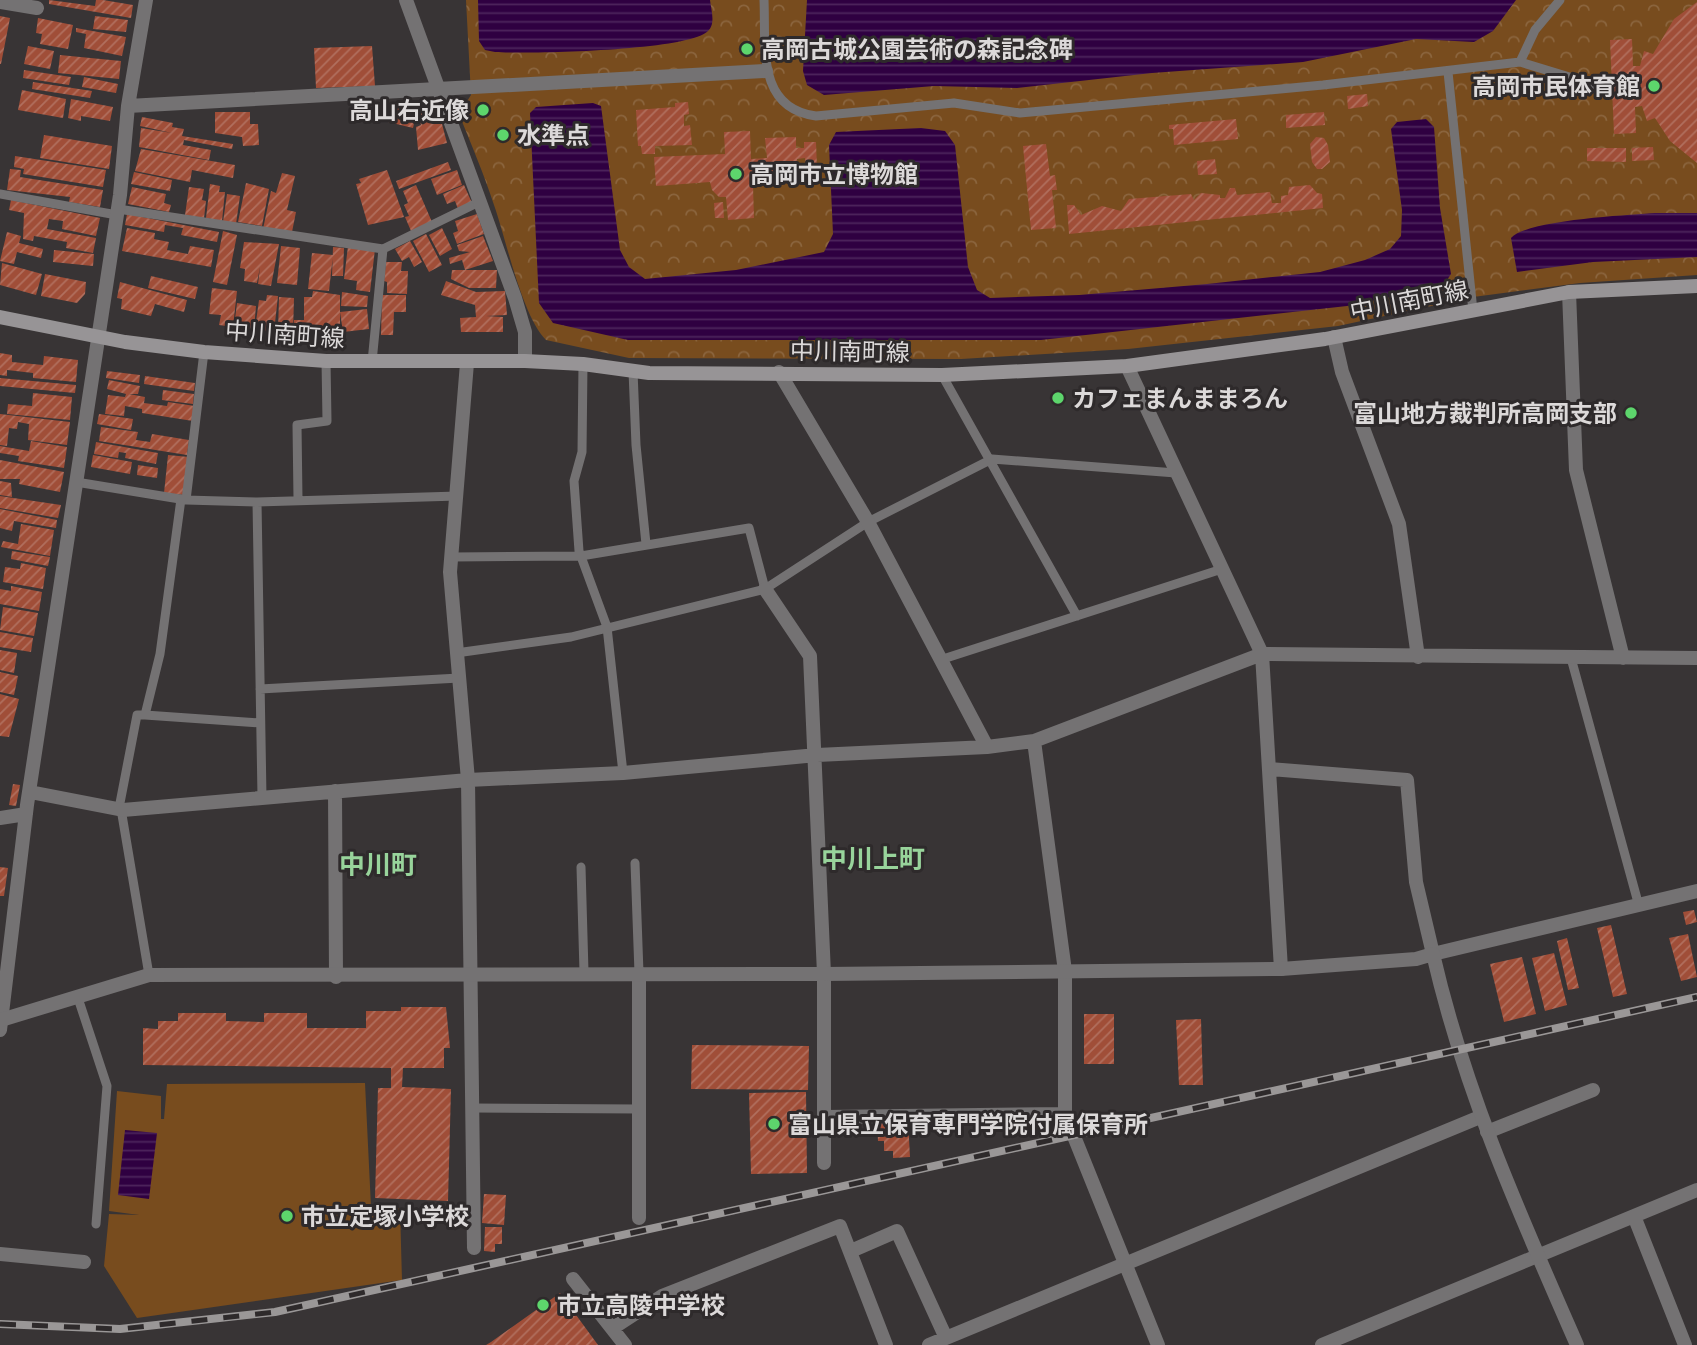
<svg xmlns="http://www.w3.org/2000/svg" width="1697" height="1345" viewBox="0 0 1697 1345" font-family="Mulish,'Noto Sans JP',sans-serif">
	<defs>
		<pattern id="park-crowns" width="20" height="18" patternUnits="userSpaceOnUse" patternTransform="scale(1.75)"><rect width="20" height="18" fill="#784c1e"/><path d="M2 6a3 3 0 1 1 6 0M12 15a3 3 0 1 1 6 0" fill="none" stroke="#8b653e"/></pattern>
		<pattern id="water-rules" width="6" height="5" patternUnits="userSpaceOnUse" patternTransform="scale(1.75)"><rect width="6" height="5" fill="#2f0041"/><path d="M0 2.5h6" fill="none" stroke="#4d255c"/></pattern>
		<pattern id="building-hatch" width="6" height="6" patternUnits="userSpaceOnUse" patternTransform="scale(1.75)"><rect width="6" height="6" fill="#a04e38"/><path d="M-1 1l2-2M0 6l6-6M5 7l2-2" fill="none" stroke="#b16f5e"/></pattern>
	</defs>
	<rect width="100%" height="100%" fill="#383435"/>
	<path fill="url(#park-crowns)" d="M466,0H1697V275L1580,283L1473,297L1338,326L1128,349L961,359L629,358L546,340C522,316 506,239 494,205C484,174 471,144 459,114L471,95Z"/>
	<path fill="#784c1e" d="M365,1083L371,1207L400,1208L402,1280L137,1318L104,1266L109,1214L139,1215L109,1211L117,1091L161,1096V1119H164L167,1084Z"/>
	<path fill="url(#water-rules)" d="M478,0H710C711,9 716,24 708,31C688,51 529,54 495,52L485,50L479,41Z
		M807,0H1516L1493,31L1474,42L1416,39L1303,62L1152,73L1017,88L934,86L824,95L807,85L803,71Z
		M593,103L601,106L620,250L629,267L645,279L736,270L824,252L833,234L829,145L836,132L921,128L945,131L955,145L968,267L977,290L990,298L1079,295L1207,284L1320,272L1365,260L1390,249L1401,236L1402,210L1391,129L1397,122L1426,119L1434,127L1440,208L1451,274L1445,283L1419,291L1347,306L1041,340H628L553,323L539,303L530,113L536,107Z
		M1655,213H1697V257L1593,262L1517,272L1511,238C1526,220 1629,215 1655,213Z
		M125,1130L157,1133L149,1199L118,1195Z"/>
	<path fill="url(#building-hatch)" d="M49,0L95,6L96,0H103L133,5L131,18L49,4Z
		M1697,2V163L1670,141L1655,118L1647,121L1642,106L1635,107L1636,133L1614,134L1610,40L1632,39L1633,66H1640L1644,51L1653,54L1674,19Z
		M0,16L10,18L1,64H0Z
		M95,16L128,20L126,32L93,29Z
		M38,18L73,25L68,49L40,44L42,34L36,33Z
		M76,28L126,37L122,56L84,48L86,34L76,32Z
		M28,46L54,51L50,69L24,64Z
		M372,46L375,86L316,88L314,48Z
		M60,55L121,61L119,79L58,73Z
		M24,70L71,77L69,85L23,78Z
		M84,77L118,84L116,93L82,87Z
		M33,82L92,91L90,98L32,89Z
		M22,90L66,99L63,118L18,110Z
		M1367,94L1368,106L1348,109L1347,96Z
		M71,99L113,107L110,121L81,116V121L68,118Z
		M436,101L447,143L418,150L416,127L421,125L416,106Z
		M407,102V108L417,110L413,128L384,121L388,103Z
		M688,102L689,114L684,115V126L690,125L692,145L655,146V154H642L641,146H638L636,110L675,107V103Z
		M215,112H250V124H258L259,145L243,146L242,137L215,133Z
		M1324,112L1325,125L1286,128V115Z
		M142,117L173,123L172,127L184,129L182,136L233,144L232,149L184,140L183,145L211,150L209,160L139,147L141,128L172,133L140,126Z
		M1236,119L1238,139L1174,145L1173,129H1169V125Z
		M750,131L751,159L767,158L765,138L796,137V148H804V142H816L817,168L806,169L805,158L797,159L798,175H784V185L753,186L754,218L728,220L726,197H719L712,190L710,182L656,186L654,157L725,154L724,132Z
		M44,135L112,146L109,169L40,158Z
		M1316,137L1324,138L1328,145L1330,162L1322,169H1317L1312,162L1310,144Z
		M1046,144L1050,176L1055,175L1057,190H1052L1056,228L1031,230L1023,146Z
		M1653,147L1654,160L1632,161V148Z
		M1587,148H1626V162L1587,161Z
		M141,149L235,165L233,178L192,170L190,182L135,171Z
		M15,156L106,170L103,187L23,174L24,169L14,167Z
		M1215,159L1217,174L1198,175L1197,161Z
		M448,162L451,170L399,189L396,181Z
		M10,169L21,170L20,177L103,190L100,207L69,202L70,197L7,190Z
		M387,170L404,217L368,225L356,184L361,183L359,179Z
		M457,170L462,185L437,195L431,179Z
		M134,172L172,180L170,191L131,184Z
		M282,173L295,176L287,210L296,212L292,232L263,229L271,191L276,193Z
		M246,183L269,189L262,226L238,222Z
		M210,184L220,186L219,192H225L222,221L206,218Z
		M416,185L432,222L411,231L405,217L409,216L404,205L408,203L403,191Z
		M464,185L472,203L458,209L455,201L447,204L443,194Z
		M1310,185L1317,193L1322,194L1323,208L1069,234L1067,205H1074L1081,215L1102,206L1121,211L1129,199L1191,194L1194,200L1201,193L1220,195V198H1225L1230,188H1235L1237,195L1270,192L1272,203H1281V196L1288,195L1289,187Z
		M132,187L166,194L164,203L171,205L169,212L128,204Z
		M189,187L204,189L202,200L206,201L204,218L185,215Z
		M227,194L240,196L236,224L223,222Z
		M11,200L100,218L96,236L62,229L63,221L49,219L47,229L96,238L93,253L66,248L67,242L34,236L33,241L23,239L24,213L9,210Z
		M723,202L724,218H715L714,203Z
		M127,214L219,232L217,242L181,235L183,228L165,225L164,232L125,225Z
		M477,214L484,234L457,244L453,233L458,231L455,221Z
		M127,228L155,233L154,239L169,242L167,250L188,254L190,246L214,250L211,267L122,251Z
		M442,228L452,249L440,256L429,235Z
		M223,231L237,235L227,285L213,282Z
		M7,232L21,236L19,243L43,249L41,258L17,252L14,264L0,261Z
		M426,234L442,265L429,272L413,241Z
		M483,236L493,261L465,270L462,260L450,264L449,258L470,252L459,251L457,245Z
		M410,241L422,262L414,267L409,257L402,261L395,249Z
		M244,242L279,244L271,286L258,284L260,267L257,283L244,281L245,269L240,268Z
		M281,246L300,248L297,285L277,283Z
		M348,246L375,249L370,292L356,290L357,281L344,279Z
		M333,247L344,248L343,276H332Z
		M54,250L94,254L93,266L53,262Z
		M312,253L333,255L329,291L308,289Z
		M386,262H402L401,271H408L407,294L387,293V282L384,281Z
		M2,263L42,274L36,295L0,285Z
		M452,270H497L496,288H469L451,279Z
		M45,274L86,282L85,294L77,303L41,296Z
		M151,276L198,287L195,299L148,288Z
		M446,281L476,292L505,291L507,315L486,316L503,317V332H461L460,318L476,317L475,305L441,295Z
		M120,282L187,300L184,312L155,304L151,316L121,309L122,299L117,298Z
		M212,288L237,291L233,327L219,325L221,315L209,314Z
		M313,291L340,295V333H294V320H304V297H312Z
		M342,292L368,296L367,307L341,306Z
		M267,295L278,296L274,332L255,329L259,300L266,301Z
		M382,295H406V312H394L393,335H381Z
		M279,297L294,298L293,333L278,331Z
		M237,303L256,306L254,329L234,327Z
		M367,309L369,329L343,332L340,312Z
		M0,353L12,355V362L43,365L44,356L78,360L76,382L33,378V373L7,370V376L0,375Z
		M107,371L140,375L139,383L106,378Z
		M145,376L195,383L194,391L144,384Z
		M0,378L76,385L75,393L0,386Z
		M109,380L140,386L138,394H129L145,397L144,403L167,406L168,402L195,406L193,421L142,413V409L125,406L124,416L105,414L108,395L125,397L126,394L107,389Z
		M163,390L194,394L193,404L162,400Z
		M33,393L72,397L70,420L7,414L8,404L32,406Z
		M0,414L70,422L67,445L28,440L29,424L18,422L17,429L9,428L7,446L0,445Z
		M99,414L133,419L131,430L97,424Z
		M101,427L138,432L136,440L150,442L152,434L189,440L187,455L99,441Z
		M31,441L67,447L64,468L18,461L19,456L0,453V446L29,451Z
		M96,442L158,453L156,464L125,458L126,453L119,452L118,458L94,454Z
		M93,455L132,462L130,474L91,467Z
		M168,455L189,457L185,495L164,493Z
		M0,460L64,472L60,492L19,484L20,479H0Z
		M138,465L158,468L157,478L137,475Z
		M0,481L11,483L12,497L0,495Z
		M0,496L61,505L58,518L0,508Z
		M0,509L57,520L56,528L14,521L12,531L0,528Z
		M21,524L54,530L50,556L1,547L3,541L18,544Z
		M12,551L50,557L48,566L11,559Z
		M21,563L46,568L43,589L3,582L5,567L20,569Z
		M11,586L42,592L39,611L0,604V589L11,591Z
		M3,607L38,613L34,636L0,630Z
		M0,632L33,638L31,652L0,647Z
		M0,650L17,653L14,673L0,670Z
		M0,672L18,676L14,695L0,692Z
		M0,694L19,699L9,737L0,736Z
		M13,784L20,785L16,806L9,805Z
		M0,867L8,868L4,896H0Z
		M1694,910L1697,922L1686,925L1683,912Z
		M1611,925L1627,994L1613,997L1597,928Z
		M1688,934L1697,977L1681,981L1669,938Z
		M1567,938L1579,988L1568,990L1557,941Z
		M1554,953L1567,1005L1545,1011L1532,958Z
		M1522,957L1536,1014L1504,1022L1490,964Z
		M401,1007H446L450,1048H444V1068H403L402,1087L451,1089L448,1201L375,1198L378,1088H391V1068L143,1065V1028L158,1029V1021H178V1013H226V1021L264,1022V1013H307V1028H366V1011H401Z
		M1084,1014H1114V1064H1084Z
		M1201,1019L1203,1085H1179L1176,1020Z
		M692,1045L809,1046L808,1090L691,1089Z
		M806,1092L807,1173L751,1174L749,1093Z
		M908,1119L910,1157L893,1158V1151H884V1141H878L877,1121Z
		M484,1194L506,1195L504,1225L482,1223Z
		M485,1227H502V1244H495V1252L484,1251Z
		M560,1293L598,1345H486L491,1342Z"/>
	<g fill="none" stroke-linecap="round" stroke-linejoin="round">
		<path stroke="#747273" stroke-width="9" d="M764,0C766,46 756,108 816,116L954,103L1020,113L1323,85L1520,62L1535,30L1560,0
			M1520,62L1599,86
			M1448,72L1473,311
			M0,194L117,215
			M118,209L383,249L481,201
			M372,362L383,249
			M583,364L582,452L574,481L579,551L607,627L623,773
			M633,371L636,445L646,544
			M942,375L1077,616
			M76,482L186,500L257,502L458,496
			M181,499L160,654L145,715L260,723
			M298,499L297,425L327,421L326,361
			M186,500L204,352
			M257,502L262,797
			M452,557L581,556L749,528L765,589
			M456,653L571,637L765,589L868,522L992,459L1176,473
			M1571,658L1639,906
			M943,659L1222,569
			M260,689L459,678
			M145,715H137L120,803L149,975
			M635,863L639,973
			M581,867L584,972
			M77,995L107,1086L96,1224
			M473,1108L639,1109"/>
		<path stroke="#747273" stroke-width="14" d="M406,0L515,298L525,332V361
			M0,2L37,8
			M128,106L766,71
			M1569,292L1576,470L1623,658
			M1334,337L1342,372L1399,524L1418,657
			M467,363L450,572L468,780L474,1248
			M1127,366L1262,654L1281,969
			M779,372L868,522L987,747
			M765,589L810,656L824,974V1163
			M1034,741L1065,971V1114L1158,1345
			M1269,769L1407,780L1416,882L1433,954L1697,891
			M335,791L336,977
			M30,792L123,810L468,780L623,773L817,755L987,747L1034,741L1262,654L1697,658
			M0,818L26,814
			M639,973V1218
			M0,1030L27,805L120,195L128,106L146,0
			M825,1117L1065,1114
			M1487,1132L1593,1090
			M1634,1216L1685,1345
			M851,1251L897,1231L946,1338
			M0,1254L84,1262
			M573,1279L625,1345
			M613,1328L662,1296L840,1226L886,1345
			M929,1345L1480,1117
			M1322,1345L1697,1190"/>
		<path stroke="#747273" stroke-width="14" d="M1,1020L149,975L824,974L1281,969L1416,959L1433,954C1465,1093 1520,1215 1577,1345"/>
		<path stroke="#979496" stroke-width="14" d="M0,317L125,342L204,352L326,361H525L583,364L649,373L942,375L1127,366L1325,339L1569,292L1697,286"/>
		<defs>
			<path id="rail" d="M0,1324L120,1329L275,1312L1697,997"/>
		</defs>
		<use href="#rail" stroke="#9a9797" stroke-width="8"/>
		<use href="#rail" stroke="#2e2a2b" stroke-width="5" stroke-dasharray="16" stroke-linecap="butt"/>
	</g>
	<g fill="#5dd56c" stroke="#2e2a2b" stroke-width="2.5">
		<circle cx="747" cy="49" r="7"/>
		<circle cx="1654" cy="86" r="7"/>
		<circle cx="483" cy="110" r="7"/>
		<circle cx="503" cy="135" r="7"/>
		<circle cx="736" cy="174" r="7"/>
		<circle cx="1058" cy="398" r="7"/>
		<circle cx="1631" cy="413" r="7"/>
		<circle cx="774" cy="1124" r="7"/>
		<circle cx="287" cy="1216" r="7"/>
		<circle cx="543" cy="1305" r="7"/>
	</g>
	<g text-anchor="middle" dominant-baseline="central" stroke-width="6" stroke-linejoin="round" paint-order="stroke">
		<g font-size="24" font-weight="bold" fill="#dcd9d9" stroke="#2e2a2b" text-anchor="start">
			<text x="761" y="49">高岡古城公園芸術の森記念碑</text>
			<text x="1640" y="86" text-anchor="end">高岡市民体育館</text>
			<text x="469" y="110" text-anchor="end">高山右近像</text>
			<text x="517" y="135">水準点</text>
			<text x="750" y="174">高岡市立博物館</text>
			<text x="1072" y="398">カフェまんままろん</text>
			<text x="1617" y="413" text-anchor="end">富山地方裁判所高岡支部</text>
			<text x="788" y="1124">富山県立保育専門学院付属保育所</text>
			<text x="301" y="1216">市立定塚小学校</text>
			<text x="557" y="1305">市立高陵中学校</text>
		</g>
		<g font-size="24" fill="#dcd9d9" stroke="#2e2a2b">
			<text transform="translate(1409 300) rotate(-11)">中川南町線</text>
			<text transform="translate(285 334) rotate(4)">中川南町線</text>
			<text transform="translate(850 351) rotate(1)">中川南町線</text>
		</g>
		<g font-size="26" font-weight="bold" fill="#98d49b" stroke="#2e2a2b">
			<text x="873" y="858">中川上町</text>
			<text x="378" y="864">中川町</text>
		</g>
	</g>
</svg>
